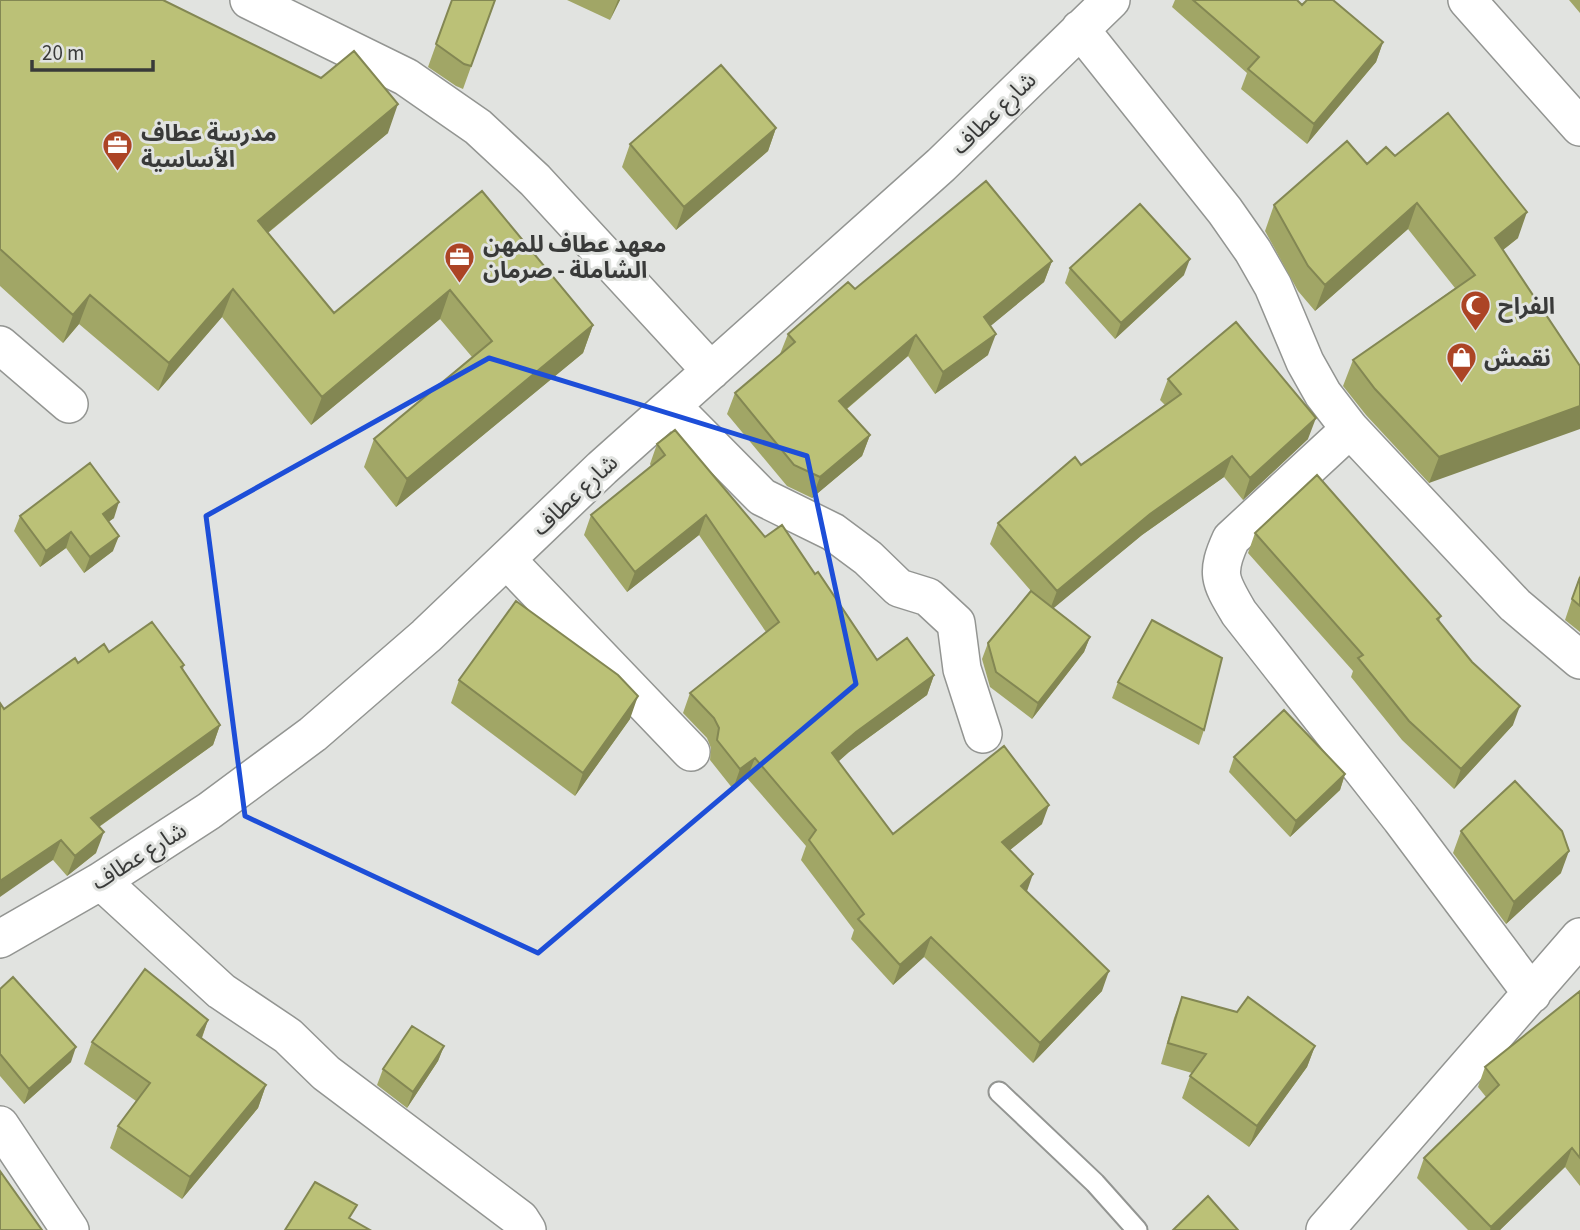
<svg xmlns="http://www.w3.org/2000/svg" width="1580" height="1230" viewBox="0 0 1580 1230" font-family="'Source Sans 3','Noto Sans Arabic',sans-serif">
	<rect width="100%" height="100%" fill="#e1e3e0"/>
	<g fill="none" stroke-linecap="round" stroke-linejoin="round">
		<defs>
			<path id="service" d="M999,1092L1095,1183L1137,1230"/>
			<path id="minor" d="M249,0L406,77L478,127L535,180L711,371
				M1467,0L1580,127
				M1080,29L1225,211L1253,251L1273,286L1305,362L1323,394L1350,429L1515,605L1580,660
				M0,345L69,404
				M672,406L762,497L833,532L868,558L899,588L928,597L956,623L962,669L983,734
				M1350,429L1231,539C1215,574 1220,581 1239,613L1401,819L1532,994
				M507,560L691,752
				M101,881L221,991L288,1036L326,1073L520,1219L527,1230
				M0,939L101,881L209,811L313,734L426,636L602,468L941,165L1111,0
				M0,1125L70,1230
				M1325,1230L1580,937"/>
		</defs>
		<use href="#service" stroke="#939592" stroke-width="23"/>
		<use href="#minor" stroke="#939592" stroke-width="40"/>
		<use href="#service" stroke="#fff" stroke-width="19"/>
		<use href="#minor" stroke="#fff" stroke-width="37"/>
	</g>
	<path fill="#a1a666" d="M0,0L388,133L268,233L334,313L482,191L593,325L583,353L396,507L364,467L374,439L472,357L440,319L311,425L222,317L158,391L79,324L63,343L0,286Z
		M452,0H495L463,89L456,86L428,67Z
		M567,0H620L610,20Z
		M1175,0H1297L1302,5L1383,42L1376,62L1307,144L1241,89L1247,73L1172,7Z
		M1569,0H1580V13Z
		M776,128L768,151L676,230L622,167L630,144Z
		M1395,156L1518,238L1503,250L1580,366L1429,483L1366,415L1343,386L1353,360L1455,288L1408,229L1315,311L1298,291L1265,231L1274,205L1367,164Z
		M1052,261L1044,282L990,326L988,355L935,394L908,356L847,409L870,435L862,456L812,498L787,486L727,414L735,393L780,354L788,334L855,289Z
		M1070,268L1184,275L1115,339L1065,283Z
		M1168,379L1308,439L1243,500L1224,477L1142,535L1053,608L1090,637L1084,652L1032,719L990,687L982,659L988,643L1031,591L990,544L998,523L1165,405L1160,400Z
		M657,444L765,537L815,574L877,660L934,675L927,695L849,752L838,762L893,834L1042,824L1010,850L1027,892L1102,991L1033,1063L924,957L893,985L851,939L854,930L801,860L806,846L747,778L733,789L710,760L711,748L707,738L683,713L690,693L766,632L699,535L627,592L584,535L591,515L651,466L650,464Z
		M20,516L114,518L108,522L113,551L84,573L66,548L40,567L14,531Z
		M1255,533L1441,616L1439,621L1513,725L1454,789L1402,740L1351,677L1353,671L1248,553Z
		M1580,575V632L1565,620Z
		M109,652L184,665L183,669L220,725L213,745L99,827L96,853L67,876L53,860L4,709L78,663Z
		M459,680L630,719L575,796L451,703Z
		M1118,682L1204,730L1199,745L1112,698Z
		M1234,757L1345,774L1340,790L1290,837L1229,772Z
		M1461,831L1561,873L1506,924L1453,853Z
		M0,989L71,1062L24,1104L0,1076Z
		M1580,991V1186L1565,1167L1500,1230H1468L1417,1178L1424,1158L1486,1097L1478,1087L1485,1067Z
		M1182,997L1315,1046L1307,1067L1249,1147L1182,1098L1190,1076L1192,1073L1161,1064L1174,1018Z
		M208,1020L202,1038L266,1085L258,1108L182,1199L110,1148L118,1126L136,1101L84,1064L92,1042Z
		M444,1046L438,1061L407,1108L377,1085L383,1069Z"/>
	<path fill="#838753" d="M618,0H620L610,20Z
		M1383,42L1376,62L1307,144L1314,124Z
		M398,104L388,133L248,249L258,221Z
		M776,128L768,151L676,230L684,207Z
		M1417,203L1408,229L1315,311L1325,285Z
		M1527,212L1518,238L1485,264L1495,238Z
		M1190,259L1184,275L1115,339L1121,323Z
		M1052,261L1044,282L976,338L984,317Z
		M233,289L222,317L158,391L169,363Z
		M450,290L440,319L311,425L322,397Z
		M90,295L79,324L63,343L73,315Z
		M593,325L583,353L396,507L407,479Z
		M996,334L988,355L935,394L943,372Z
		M916,335L908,356L831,422L839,401Z
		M1580,406V429L1429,483L1439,457Z
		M1316,418L1308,439L1243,500L1250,478Z
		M870,435L862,456L812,498L820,477Z
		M1232,456L1224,477L1142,535L1049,612L1057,591L1150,514Z
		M119,502L114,518L97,530L103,514Z
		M706,515L699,535L627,592L635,572Z
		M71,532L66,548L40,567L46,551Z
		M119,536L113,551L84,573L90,557Z
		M1090,637L1084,652L1032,719L1038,703Z
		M934,675L927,695L849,752L825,773L832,753L856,732Z
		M638,696L630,719L575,796L583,773Z
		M1520,706L1513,725L1454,789L1461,769Z
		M220,725L213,745L83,838L91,818Z
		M755,758L747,778L733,789L740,769Z
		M1345,774L1340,790L1290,837L1296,821Z
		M1049,805L1042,824L995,862L1002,842Z
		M104,832L96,853L67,876L75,856Z
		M61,840L53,860L0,897V881Z
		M1569,851L1561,873L1506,924L1514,902Z
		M1033,874L1026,894L1021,886Z
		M931,937L924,957L893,985L900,965Z
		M1109,971L1102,991L1033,1063L1040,1043Z
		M208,1020L200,1042L197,1035Z
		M444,1046L438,1061L407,1108L413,1092Z
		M1315,1046L1307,1067L1249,1147L1257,1126Z
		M76,1047L71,1062L24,1104L29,1089Z
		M266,1085L258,1108L182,1199L190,1177Z
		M1572,1148L1565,1167L1500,1230H1490L1491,1227Z"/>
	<path fill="#bbc177" stroke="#838753" stroke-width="2" d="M0,0H163L321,78L354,51L398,104L258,221L334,313L482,191L593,325L407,479L374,439L492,341L450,290L322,397L233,289L169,363L90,295L73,315L0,249Z
		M452,0H495L471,66L464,64L436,44Z
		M1193,0H1297L1302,5L1307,0H1333L1383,42L1314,124L1248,69L1259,57Z
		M721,65L776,128L684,207L630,144Z
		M1448,113L1527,212L1495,238L1580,366V406L1439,457L1375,389L1353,360L1475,275L1417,203L1325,285L1308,266L1274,205L1347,141L1367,164L1386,147L1395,156Z
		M986,181L1052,261L984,317L996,334L943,372L916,335L839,401L870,435L820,477L794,465L735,393L795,342L788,334L848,282L855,289Z
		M1140,204L1190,259L1121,323L1070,268Z
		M1236,322L1316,418L1250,478L1232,456L1150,514L1057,591L998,523L1075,457L1081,465L1181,394L1168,379Z
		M675,430L765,537L782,525L815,574L818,572L877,660L907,638L934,675L856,732L832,753L893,834L1004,746L1049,805L1002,842L1033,874L1021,886L1109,971L1040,1043L931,937L900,965L858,919L864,914L809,840L816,830L755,758L740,769L717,740L719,728L714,718L690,693L779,622L706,515L635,572L591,515L665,455L657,444Z
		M90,463L119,502L103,514L119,536L90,557L71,532L46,551L20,516Z
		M1317,475L1441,616L1437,619L1472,662L1520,706L1461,769L1409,721L1358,658L1363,655L1255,533Z
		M1580,577V606L1572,599Z
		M1031,591L1090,637L1038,703L996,672L988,643Z
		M516,601L618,675L638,696L583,773L459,680Z
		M1152,620L1222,658L1204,730L1118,682Z
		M152,622L184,665L181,667L220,725L91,818L104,832L75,856L61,840L0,881V703L4,709L75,658L78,663L104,644L109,652Z
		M1284,710L1345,774L1296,821L1234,757Z
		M1515,781L1562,831L1569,851L1514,902L1461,831Z
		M145,969L208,1020L197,1035L266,1085L190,1177L118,1126L150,1083L92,1042Z
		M13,977L76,1047L29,1089L0,1054V989Z
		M1580,991V1158L1572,1148L1491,1227L1424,1158L1499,1085L1485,1067Z
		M1182,997L1237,1012L1248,997L1315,1046L1257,1126L1190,1076L1206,1054L1168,1043Z
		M412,1026L444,1046L413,1092L383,1069Z
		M0,1171L42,1230H0Z
		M315,1182L357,1205L349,1218L370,1230H285Z
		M1208,1196L1238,1230H1173Z"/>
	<path fill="none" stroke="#1d4ed8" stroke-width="5" stroke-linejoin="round" d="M489,358L807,456L856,684L538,953L245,816L206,516Z"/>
	<defs>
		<symbol id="office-pin" viewBox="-11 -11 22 30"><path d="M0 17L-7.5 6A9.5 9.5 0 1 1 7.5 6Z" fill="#ac4425" stroke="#e1e3e0"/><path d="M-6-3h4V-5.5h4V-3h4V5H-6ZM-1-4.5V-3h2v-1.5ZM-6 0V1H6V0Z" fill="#fff"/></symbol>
		<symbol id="mosque-pin" viewBox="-11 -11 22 30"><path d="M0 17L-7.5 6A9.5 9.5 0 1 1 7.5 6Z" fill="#ac4425" stroke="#e1e3e0"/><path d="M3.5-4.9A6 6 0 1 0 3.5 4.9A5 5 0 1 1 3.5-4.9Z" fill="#fff"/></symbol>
		<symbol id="shop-pin" viewBox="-11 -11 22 30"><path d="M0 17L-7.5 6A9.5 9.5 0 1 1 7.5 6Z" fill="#ac4425" stroke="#e1e3e0"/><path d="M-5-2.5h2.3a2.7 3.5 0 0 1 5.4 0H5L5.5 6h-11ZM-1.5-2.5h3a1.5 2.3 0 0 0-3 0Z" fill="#fff"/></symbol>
	</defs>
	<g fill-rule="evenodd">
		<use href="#office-pin" x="100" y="128" width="35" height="47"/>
		<use href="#office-pin" x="442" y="240" width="35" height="47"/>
		<use href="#mosque-pin" x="1458" y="288" width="35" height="47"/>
		<use href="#shop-pin" x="1444" y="340" width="35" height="47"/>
	</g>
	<g text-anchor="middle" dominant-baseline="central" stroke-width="6" stroke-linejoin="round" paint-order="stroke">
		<g font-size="23" fill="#393a39" stroke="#e1e3e0">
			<text transform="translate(994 113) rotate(-44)">شارع عطاف</text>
			<text transform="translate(575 495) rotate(-43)">شارع عطاف</text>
			<text transform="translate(139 856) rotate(-32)">شارع عطاف</text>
		</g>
		<g font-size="23" font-weight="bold" fill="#393a39" stroke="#e1e3e0" text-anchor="start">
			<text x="141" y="133">مدرسة عطاف<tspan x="141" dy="26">الأساسية</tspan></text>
			<text x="483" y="244">معهد عطاف للمهن<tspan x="483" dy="26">الشاملة - صرمان</tspan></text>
			<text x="1498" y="306">الفراح</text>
			<text x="1484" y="358">نقمش</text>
		</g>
	</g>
	<path d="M32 60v10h121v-10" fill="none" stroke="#393a39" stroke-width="3.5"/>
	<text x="42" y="60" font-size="21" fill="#393a39" stroke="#e1e3e0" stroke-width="5" paint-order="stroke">20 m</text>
</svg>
